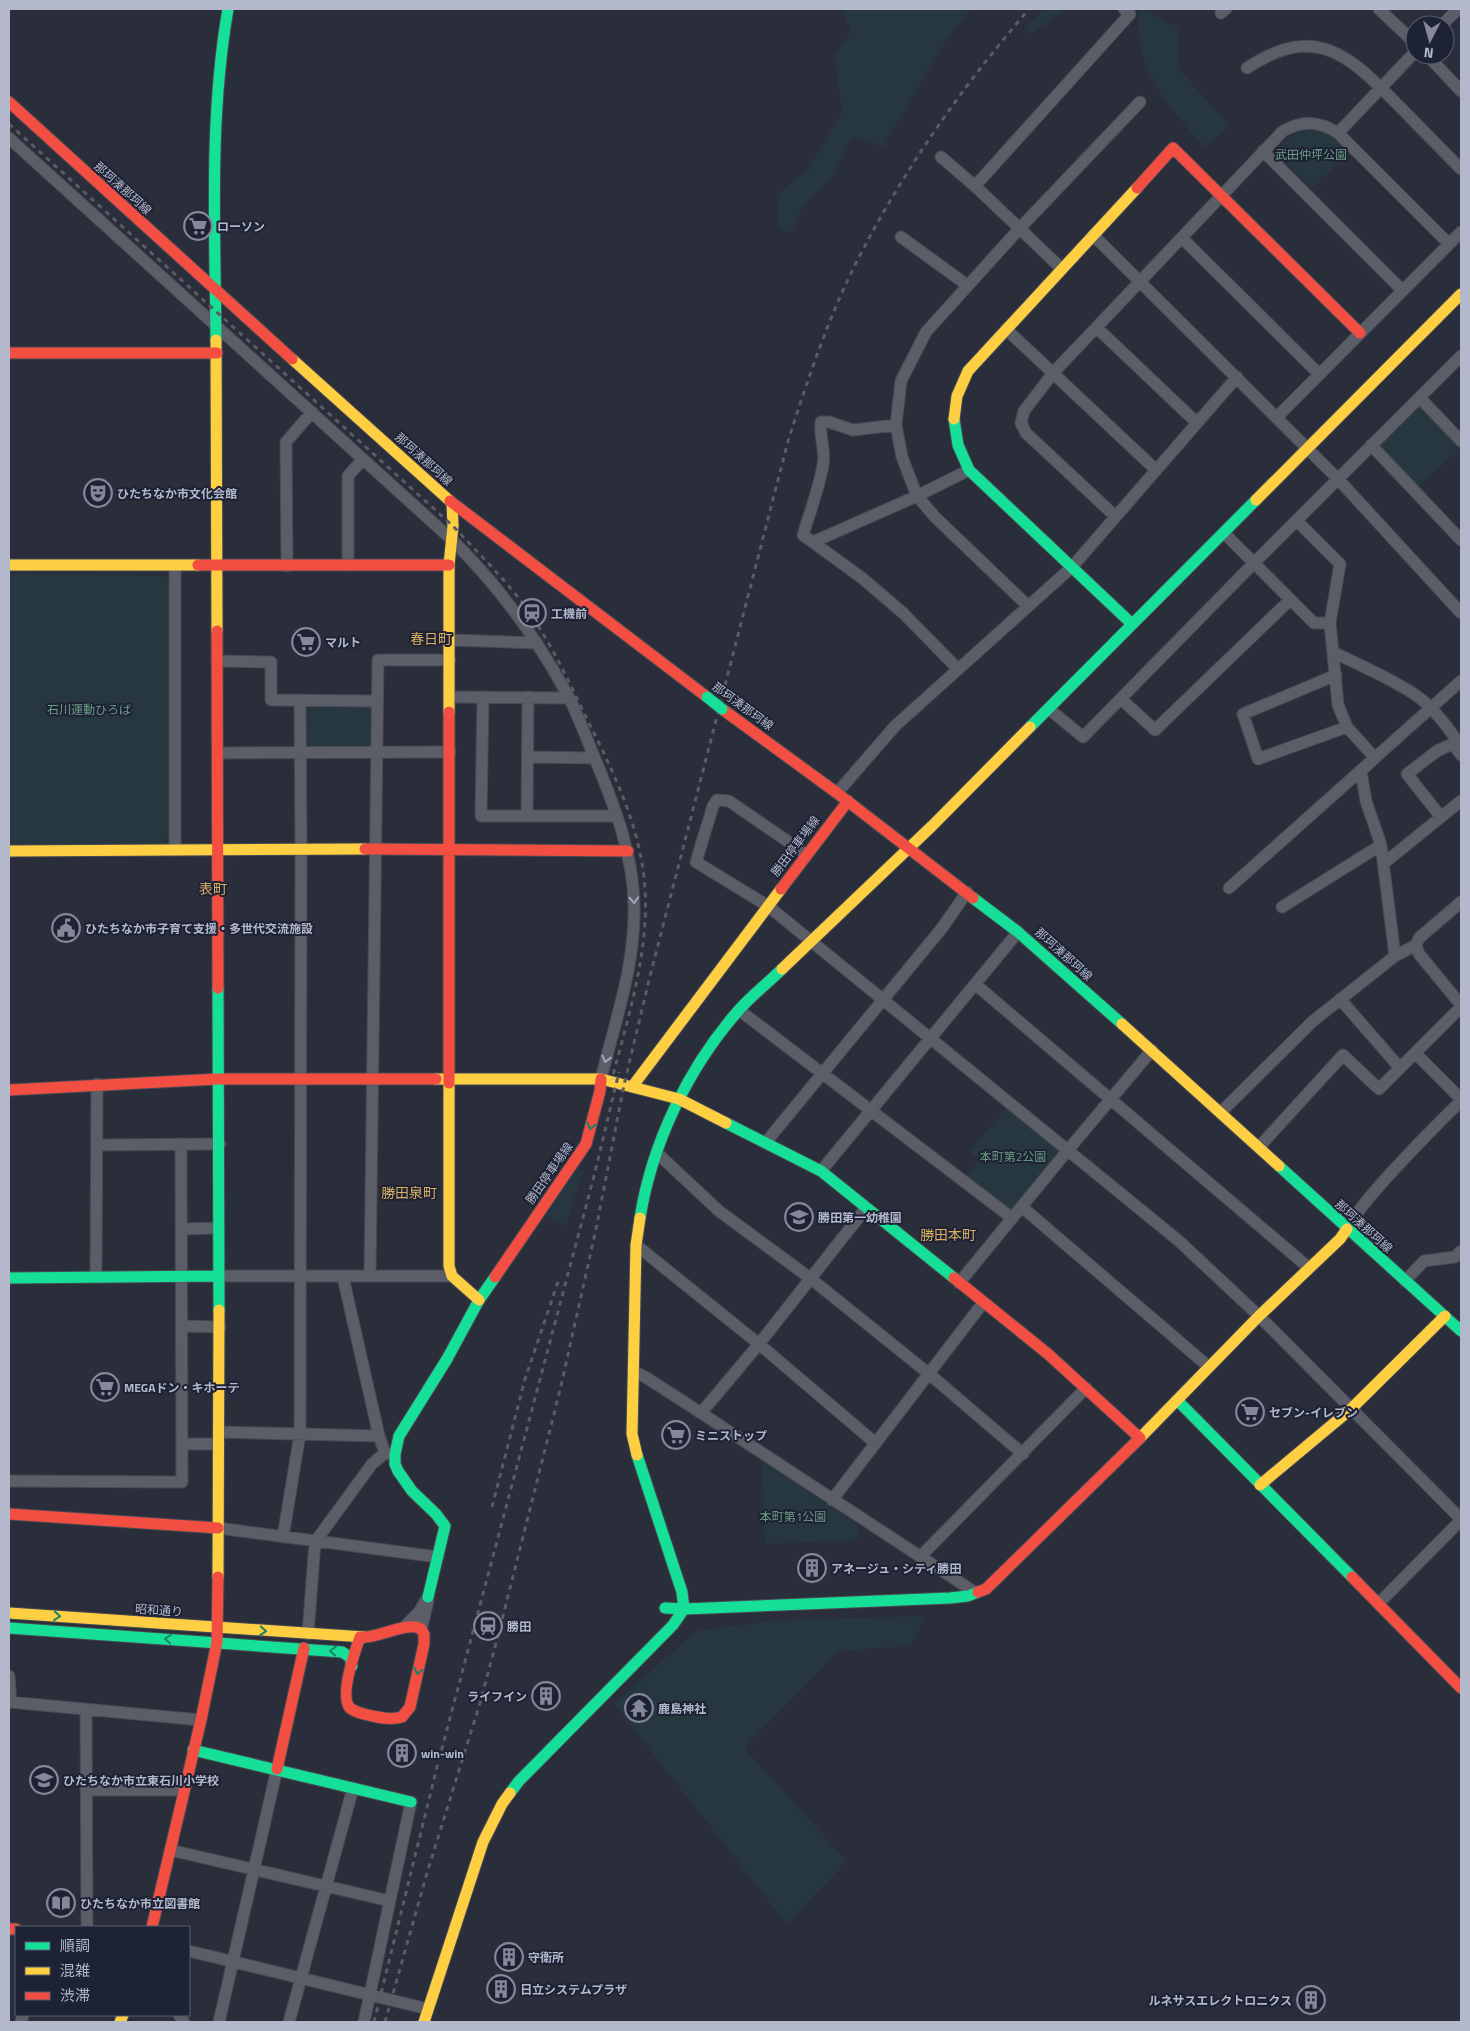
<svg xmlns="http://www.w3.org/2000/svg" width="1470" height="2031" viewBox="0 0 1470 2031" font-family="'Titillium Web','Noto Sans JP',sans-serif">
	<rect width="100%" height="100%" fill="#2a2e3a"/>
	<path fill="#273740" d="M842,9H971L943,45L883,147L853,137L831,179L805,203L791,233L777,226L780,192L809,168L842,112L835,56L851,32Z
		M1043,9H1066L1032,34L1024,30Z
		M1139,9H1144L1178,28V68L1230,126L1205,148C1167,103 1134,72 1139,9Z
		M1315,128L1336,138L1352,152L1311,188L1274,152C1287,139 1296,131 1315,128Z
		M1417,405L1423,406L1461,448L1417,488L1378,447Z
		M9,573L166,576L170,581V837L161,845L9,844Z
		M300,701H377V754H300Z
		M1008,1106L1060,1150V1154L1014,1209L1006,1210L966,1177L979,1159L969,1151Z
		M576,1166L583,1170L566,1226L544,1214Z
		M762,1461L857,1524L858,1540L765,1544Z
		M926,1616L910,1646L839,1651L744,1748L847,1861L787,1924L614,1704L696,1631L781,1620Z"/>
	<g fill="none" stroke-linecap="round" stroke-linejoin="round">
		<defs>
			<path id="street" d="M1379,9L1415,43
				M1221,13L1226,9
				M1442,25L1458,9
				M1427,55L1461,91
				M1247,68C1315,23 1348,54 1397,104C1419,126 1440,148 1461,169
				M1338,133L1415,52
				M9,138L451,539C498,585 537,638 568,696C580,719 588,743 598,766C616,810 633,856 634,904C636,963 615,1022 601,1079
				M1263,151L1402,290
				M941,157L975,186L1062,269
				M975,186L1130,14L1124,9
				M1093,235L1338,479L1461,613
				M901,237L967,285
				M1182,238L1319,374
				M1097,328L1197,423
				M1006,329L1156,470
				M1420,398L1461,441
				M1277,417L1461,232
				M896,425L853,430L829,422H821C819,437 826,450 823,465C819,488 810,512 803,535L862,578L903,613L958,669
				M1371,445L1461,540
				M1115,516L1026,433L1021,423L1024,411L1053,373L1283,131C1304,120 1319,121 1338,133L1449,244
				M1297,521L1340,564L1330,623L1338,705L1347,727L1375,758L1361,771L1366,801L1381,845L1395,956
				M1224,533L1314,623H1330
				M813,542L917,496L969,470
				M348,565V476L363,459
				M175,566V850
				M287,566L286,442L312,412
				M1028,606L935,517L917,496L902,457L896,425L901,381L926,332L1020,228L1140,102
				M450,640L537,643
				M1333,652C1361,666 1391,678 1417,696C1433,707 1447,726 1458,742
				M217,661L271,662V700L377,701
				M1336,675L1243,714L1258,759L1347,727
				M450,697L569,698
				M483,697L481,816H617
				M1121,699L1155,730L1290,600
				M1049,709L1083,737L1254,563L1461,356
				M1461,740L1437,751L1407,774L1441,817L1461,801
				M1453,744L1461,755
				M218,753L450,752
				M528,757L594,758
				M837,793L895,726L1072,567L1237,377
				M527,816L528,697
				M806,854L729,801L717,800L713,806L696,862L768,906L1179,1241L1259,1316L1461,1519
				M1383,864L1441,817
				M1229,888L1461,681
				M1461,902L1419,938L1416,945L1419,954L1461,1005
				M1282,907L1381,845
				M975,984L1309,1268
				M1340,999L1400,1068
				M739,1010L1012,1218
				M1415,1053L1461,1099
				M1221,1112L1313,1021L1395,956L1416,945
				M766,1142L942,928L967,892
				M98,1145L220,1144
				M1259,1147L1343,1055L1379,1089L1461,1007
				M657,1153L719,1211L810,1278L928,1373L1023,1454
				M821,1171L1018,932
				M1022,1207L1209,1367
				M182,1229L219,1228
				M1347,1229C1358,1209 1374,1192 1389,1175C1413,1149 1436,1125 1461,1101
				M636,1245L759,1344L874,1442
				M219,1276H452
				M370,1276L378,660H450
				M96,1277L97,1084
				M343,1277L379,1436L385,1453
				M1405,1281L1424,1261L1455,1257L1461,1251
				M959,1283L1068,1150L1152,1050
				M182,1326L220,1327
				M633,1371L647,1378L701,1413L976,1593
				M701,1413L759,1344L866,1208
				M219,1432L379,1436
				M182,1444H219
				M9,1481L182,1482L181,1144
				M832,1500L983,1303
				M218,1528L438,1557
				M283,1537L300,1434L301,849L300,701
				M920,1557L1086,1388
				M1378,1604L1461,1520
				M405,1626L419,1612L428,1597
				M421,1630L428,1601
				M308,1634L315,1542L372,1464L385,1453L395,1454
				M9,1676L11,1702
				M9,1702L201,1720
				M86,1709L87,1927
				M86,1790H184
				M170,1850L390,1901
				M189,1951L428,2009
				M179,2015L184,2022
				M21,2022L23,2015
				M219,2022L277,1769
				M289,2022L353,1788
				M364,2022L411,1802"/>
			<path id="fast" d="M216,340C215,230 209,118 228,9
				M954,419L958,445L969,470L1132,624
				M1030,727L1256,500
				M973,898L1018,932L1122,1024
				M218,988L219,1310
				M726,1123L821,1171L954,1278
				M1279,1166L1461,1331
				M640,1218C652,1143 688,1068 738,1011C751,996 768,983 782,969
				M9,1278L219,1276
				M1177,1400L1352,1577
				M428,1597L445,1526L436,1514L412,1491L398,1471L395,1464V1454L399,1436L447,1359L479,1300L495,1277
				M665,1608L684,1609L950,1598L968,1596L978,1592
				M9,1628L342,1652L350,1657L352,1666
				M193,1750L411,1802
				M510,1793L519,1781L673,1625L684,1609L682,1592L637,1455"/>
			<path id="slow" d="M216,340L217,631
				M292,359L450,501
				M954,419L957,396L968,371L1137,188
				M1256,500L1461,294
				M9,565H198
				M449,712V565L453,526L452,503
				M9,851L365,849
				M782,969L932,826L1030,727
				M1122,1024L1279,1166
				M436,1079H601L679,1099L726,1123
				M449,1083V1266L452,1276L479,1300
				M632,1087L781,889
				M1138,1440L1259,1316L1340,1239L1347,1229
				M637,1455L632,1434L636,1245L640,1218
				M1260,1485L1351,1409L1445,1316
				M218,1577L219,1310
				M9,1613L364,1637
				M120,2022L123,2015
				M424,2022L483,1842L502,1804L510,1793"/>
			<path id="jam" d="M9,102L292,359
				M1137,188L1173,148L1360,333
				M9,353H217
				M450,501L707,697
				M198,565H449
				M217,631L218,988
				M722,709L837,793L973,898
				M449,712V1083
				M365,849L628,851
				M781,889L848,801
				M9,1090L218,1079H436
				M495,1277L586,1144L600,1091L601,1079
				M954,1278L1048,1354L1140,1438
				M9,1514L218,1528
				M1352,1577L1461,1688
				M978,1592L986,1589L1138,1440
				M360,1637C355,1651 339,1696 350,1708C356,1713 364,1714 372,1716C382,1718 392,1720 402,1717L410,1707L424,1644V1634L421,1629C408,1621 381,1637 364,1637
				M277,1769L304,1648
				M152,1927L201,1720L217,1642L218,1577
				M9,1929H16"/>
		</defs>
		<use href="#street" stroke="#474a53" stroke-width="13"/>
		<use href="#fast" stroke="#474a53" stroke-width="13"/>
		<use href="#slow" stroke="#474a53" stroke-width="13"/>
		<use href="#jam" stroke="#474a53" stroke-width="13"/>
		<use href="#street" stroke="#5b5d67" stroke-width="11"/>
		<use href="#fast" stroke="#16e098" stroke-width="11"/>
		<use href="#slow" stroke="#ffcf43" stroke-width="11"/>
		<use href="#jam" stroke="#f24e42" stroke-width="11"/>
		<path stroke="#595b66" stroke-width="3" stroke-dasharray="5 5" stroke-linecap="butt" d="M9,124L453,526C477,552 503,577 524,605C548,638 566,675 583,711C611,767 641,825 645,889C649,952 628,1018 612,1079
			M492,1507L525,1379L559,1279
			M374,2022L437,1767L594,1176L619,1072
			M385,2022L427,1873L480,1703L500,1628L561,1386L596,1229L624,1085L649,980L788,441C807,382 827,321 855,265C902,172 961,88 1029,9"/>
		<defs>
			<path id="fast-bridge" d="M707,697L722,709"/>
		</defs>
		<use href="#fast-bridge" stroke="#484b56" stroke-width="13" stroke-linecap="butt"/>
		<use href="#fast-bridge" stroke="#16e098" stroke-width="11"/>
	</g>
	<defs><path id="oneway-chevron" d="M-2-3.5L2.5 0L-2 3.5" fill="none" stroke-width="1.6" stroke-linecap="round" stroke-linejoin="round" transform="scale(1.25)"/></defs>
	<g stroke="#a2a6b7">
		<use href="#oneway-chevron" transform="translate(634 900) rotate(87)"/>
		<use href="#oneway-chevron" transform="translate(606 1059) rotate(104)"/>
	</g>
	<g stroke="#1a8166">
		<use href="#oneway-chevron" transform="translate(591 1126) rotate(104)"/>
		<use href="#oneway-chevron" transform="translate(57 1616) rotate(4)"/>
		<use href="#oneway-chevron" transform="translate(263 1631) rotate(4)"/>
		<use href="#oneway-chevron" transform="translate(168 1639) rotate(-176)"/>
		<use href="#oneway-chevron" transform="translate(333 1651) rotate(-175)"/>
		<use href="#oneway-chevron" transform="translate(418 1671) rotate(103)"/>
	</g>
	<defs>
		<symbol id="supermarket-ring" viewBox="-11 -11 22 22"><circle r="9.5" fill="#1d2235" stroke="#848898" stroke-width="1.5"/><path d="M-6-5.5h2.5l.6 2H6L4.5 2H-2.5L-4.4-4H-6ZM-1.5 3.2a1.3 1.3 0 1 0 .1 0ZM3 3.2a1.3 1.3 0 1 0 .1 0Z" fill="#848898"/></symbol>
		<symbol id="theatre-ring" viewBox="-11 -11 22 22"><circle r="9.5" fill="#1d2235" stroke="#848898" stroke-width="1.5"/><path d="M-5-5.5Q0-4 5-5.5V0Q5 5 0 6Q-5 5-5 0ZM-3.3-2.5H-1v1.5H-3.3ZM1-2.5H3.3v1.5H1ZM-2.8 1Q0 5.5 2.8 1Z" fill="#848898"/></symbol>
		<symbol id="station-ring" viewBox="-11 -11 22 22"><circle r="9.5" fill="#1d2235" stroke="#848898" stroke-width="1.5"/><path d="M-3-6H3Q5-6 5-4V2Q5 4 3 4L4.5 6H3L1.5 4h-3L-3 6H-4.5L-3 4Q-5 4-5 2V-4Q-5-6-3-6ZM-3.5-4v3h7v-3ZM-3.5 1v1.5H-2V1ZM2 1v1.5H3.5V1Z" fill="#848898"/></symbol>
		<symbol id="civic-ring" viewBox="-11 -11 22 22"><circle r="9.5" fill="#1d2235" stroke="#848898" stroke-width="1.5"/><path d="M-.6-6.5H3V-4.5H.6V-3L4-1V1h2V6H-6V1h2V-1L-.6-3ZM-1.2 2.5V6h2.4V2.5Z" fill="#848898"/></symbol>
		<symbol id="school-ring" viewBox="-11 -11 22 22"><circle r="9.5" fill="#1d2235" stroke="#848898" stroke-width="1.5"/><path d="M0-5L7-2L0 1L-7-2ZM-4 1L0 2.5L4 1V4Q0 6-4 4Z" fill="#848898"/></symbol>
		<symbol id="building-ring" viewBox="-11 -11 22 22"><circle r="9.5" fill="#1d2235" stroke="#848898" stroke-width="1.5"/><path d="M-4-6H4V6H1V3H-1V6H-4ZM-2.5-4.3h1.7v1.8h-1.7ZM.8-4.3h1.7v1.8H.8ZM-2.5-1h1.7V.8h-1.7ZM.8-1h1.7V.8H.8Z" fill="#848898"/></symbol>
		<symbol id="temple-ring" viewBox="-11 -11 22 22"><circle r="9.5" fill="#1d2235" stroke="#848898" stroke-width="1.5"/><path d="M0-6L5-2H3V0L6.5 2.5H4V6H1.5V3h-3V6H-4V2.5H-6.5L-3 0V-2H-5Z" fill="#848898"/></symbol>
		<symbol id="library-ring" viewBox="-11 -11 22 22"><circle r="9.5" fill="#1d2235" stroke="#848898" stroke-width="1.5"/><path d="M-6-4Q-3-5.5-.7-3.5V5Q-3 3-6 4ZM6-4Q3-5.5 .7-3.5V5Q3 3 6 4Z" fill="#848898"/></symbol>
	</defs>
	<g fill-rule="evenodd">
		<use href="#supermarket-ring" x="182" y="210" width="32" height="32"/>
		<use href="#theatre-ring" x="82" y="477" width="32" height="32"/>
		<use href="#station-ring" x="516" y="597" width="32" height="32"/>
		<use href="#supermarket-ring" x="290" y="626" width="32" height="32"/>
		<use href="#civic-ring" x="50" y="912" width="32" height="32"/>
		<use href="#school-ring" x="783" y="1201" width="32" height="32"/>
		<use href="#supermarket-ring" x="89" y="1371" width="32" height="32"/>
		<use href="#supermarket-ring" x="1234" y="1396" width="32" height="32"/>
		<use href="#supermarket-ring" x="660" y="1419" width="32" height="32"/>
		<use href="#building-ring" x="796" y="1552" width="32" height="32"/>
		<use href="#station-ring" x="472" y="1610" width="32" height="32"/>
		<use href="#building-ring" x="530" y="1680" width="32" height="32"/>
		<use href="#temple-ring" x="623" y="1692" width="32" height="32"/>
		<use href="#building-ring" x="386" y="1737" width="32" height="32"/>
		<use href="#school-ring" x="28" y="1764" width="32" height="32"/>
		<use href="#library-ring" x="45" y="1887" width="32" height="32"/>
		<use href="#building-ring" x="493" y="1941" width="32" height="32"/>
		<use href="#building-ring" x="485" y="1973" width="32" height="32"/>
		<use href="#building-ring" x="1295" y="1984" width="32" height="32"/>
	</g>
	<g text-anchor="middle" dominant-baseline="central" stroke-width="4" stroke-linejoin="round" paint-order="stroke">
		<g font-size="12" fill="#6a9d81" stroke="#1d2235">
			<text x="1311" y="154">武田仲坪公園</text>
			<text x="89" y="709">石川運動ひろば</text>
			<text x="1013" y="1156">本町第2公園</text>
			<text x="793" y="1516">本町第1公園</text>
		</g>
		<g font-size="12" fill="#b4b8cb" stroke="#1d2235">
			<text transform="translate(123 188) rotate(42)">那珂湊那珂線</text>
			<text transform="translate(424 459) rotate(42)">那珂湊那珂線</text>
			<text transform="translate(743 706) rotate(36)">那珂湊那珂線</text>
			<text transform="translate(795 846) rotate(-53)">勝田停車場線</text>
			<text transform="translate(1064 954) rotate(42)">那珂湊那珂線</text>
			<text transform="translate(549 1173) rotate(-55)">勝田停車場線</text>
			<text transform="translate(1364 1226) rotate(42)">那珂湊那珂線</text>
			<text transform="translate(159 1610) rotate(4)">昭和通り</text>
		</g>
		<g font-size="12" font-weight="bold" fill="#b4b8cb" stroke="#1d2235" text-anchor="start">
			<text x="217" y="226">ローソン</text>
			<text x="117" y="493">ひたちなか市文化会館</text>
			<text x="551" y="613">工機前</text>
			<text x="325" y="642">マルト</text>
			<text x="85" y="928">ひたちなか市子育て支援・多世代交流施設</text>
			<text x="818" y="1217">勝田第一幼稚園</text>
			<text x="124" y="1387">MEGAドン・キホーテ</text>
			<text x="1269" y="1412">セブン-イレブン</text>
			<text x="695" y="1435">ミニストップ</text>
			<text x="831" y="1568">アネージュ・シティ勝田</text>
			<text x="507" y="1626">勝田</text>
			<text x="527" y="1696" text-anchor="end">ライフイン</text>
			<text x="658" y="1708">鹿島神社</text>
			<text x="421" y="1753">win-win</text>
			<text x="63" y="1780">ひたちなか市立東石川小学校</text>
			<text x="80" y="1903">ひたちなか市立図書館</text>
			<text x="528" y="1957">守衛所</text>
			<text x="520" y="1989">日立システムプラザ</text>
			<text x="1292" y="2000" text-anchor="end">ルネサスエレクトロニクス</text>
		</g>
		<g font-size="14" fill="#daaf60" stroke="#1d2235">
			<text x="431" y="638">春日町</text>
			<text x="213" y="888">表町</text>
			<text x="409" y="1192">勝田泉町</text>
			<text x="948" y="1234">勝田本町</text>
		</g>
	</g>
	<rect width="1470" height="2031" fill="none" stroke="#b4b8cb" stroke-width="20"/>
	<rect x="15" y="1926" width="175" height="90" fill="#1d2235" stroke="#595e71"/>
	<rect x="25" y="1942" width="25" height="8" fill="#16e098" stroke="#595e71"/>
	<text x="60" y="1951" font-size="15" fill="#b4b8cb">順調</text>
	<rect x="25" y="1967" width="25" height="8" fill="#ffcf43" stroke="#595e71"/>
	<text x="60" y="1976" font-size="15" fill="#b4b8cb">混雑</text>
	<rect x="25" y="1992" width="25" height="8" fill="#f24e42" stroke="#595e71"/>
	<text x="60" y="2001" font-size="15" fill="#b4b8cb">渋滞</text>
	<g transform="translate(1430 40) rotate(186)"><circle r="24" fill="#1d2235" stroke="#595e71"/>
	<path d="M0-4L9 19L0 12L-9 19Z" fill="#848898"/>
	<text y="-8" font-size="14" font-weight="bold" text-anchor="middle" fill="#b4b8cb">N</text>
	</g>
</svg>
